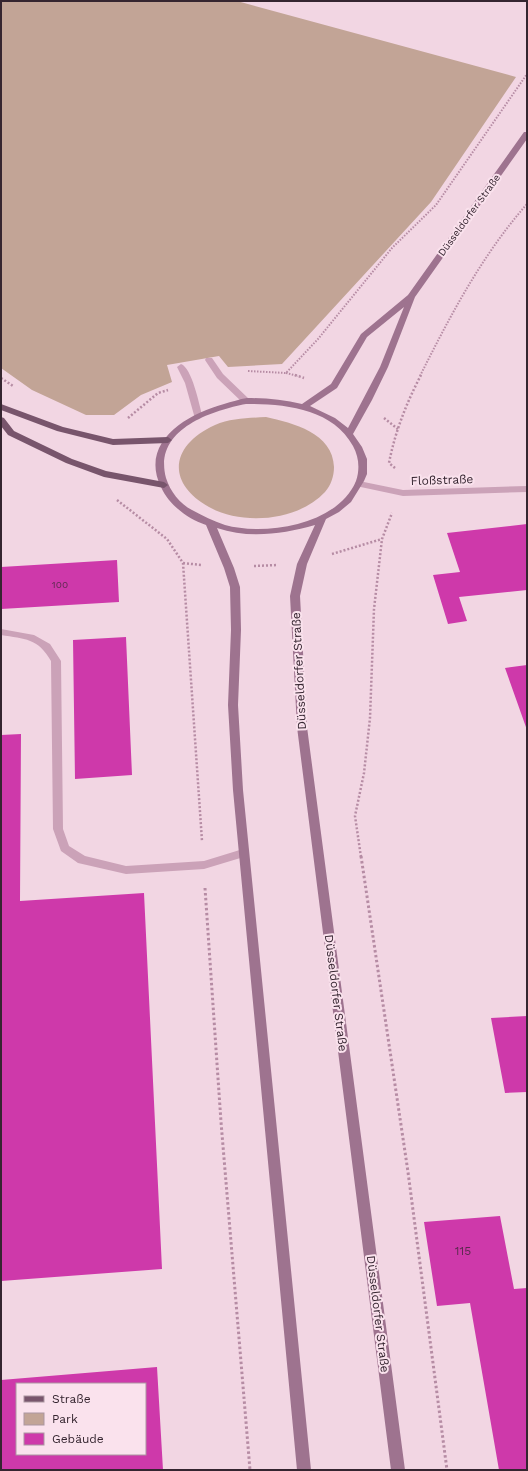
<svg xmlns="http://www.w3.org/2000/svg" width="528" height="1471" viewBox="0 0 528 1471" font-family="'Work Sans',sans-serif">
	<rect width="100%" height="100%" fill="#f2d6e3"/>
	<path fill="#c2a496" d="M1,1H237L516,77L431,202L282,364L228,367L219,356L167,365L172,382L141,395L114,415H86L32,390L1,368Z
		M266,417C293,423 333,433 334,467C334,476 331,485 325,492C298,521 243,526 209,507C165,482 171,445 215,425C231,418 249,418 266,417Z"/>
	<path fill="#ce39aa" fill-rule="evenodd" d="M527,524V590L459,597L467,621L448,624L433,575L460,572L447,533Z
		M117,560L119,602L1,609V567Z
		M126,637L132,775L75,779L73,640Z
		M527,665V730L505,668Z
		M21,734L20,901L144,893L162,1269L1,1281V735Z
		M527,1016V1092L505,1093L491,1018Z
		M500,1216L514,1289L527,1288V1470H499L470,1303L437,1306L424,1222Z
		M157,1367L163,1470H1V1380ZM17,1384H145V1454H17Z"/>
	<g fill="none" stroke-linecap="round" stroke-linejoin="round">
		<path stroke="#b68ca4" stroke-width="2" stroke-dasharray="1.5 1.5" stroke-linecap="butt" d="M248,371L286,373L318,339L392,248L436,205L527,74
			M286,373L298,376
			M420,376C450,316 482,255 527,204"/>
		<path stroke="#b68ca4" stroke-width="2.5" stroke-dasharray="2 2" stroke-linecap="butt" d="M295,375L304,378
			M1,378L13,386
			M128,418L158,393L168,390
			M384,418L398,429
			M395,468L389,463C395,432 406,404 421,375
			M117,500L167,539L183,563L202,841
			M332,554L382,539
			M183,563L201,565
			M254,566L277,565
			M361,857L355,816L364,773L370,718L374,609L382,539L392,513"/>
		<path stroke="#b68ca4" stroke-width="3" stroke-dasharray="2.5 2.5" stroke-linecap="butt" d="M361,856L408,1172L447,1470
			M205,888L221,1122L250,1470"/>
		<path fill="#cba2b8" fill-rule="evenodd" d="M206,358H212L223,374L249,399V403H243L217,378L205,360Z
			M181,364C192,368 199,404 202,415L201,417H195L194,415L185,383L177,367Z
			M1,629L34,635L50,644L61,661L63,829L69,846L85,856L126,866L204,861L243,849L247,850L248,853L247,856L204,869L126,874L78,863L61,851L53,829L51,661C38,638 25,639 1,635Z"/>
		<path fill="#cba2b8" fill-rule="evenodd" d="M359,481L403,490L527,486V492L403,496L356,486L355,484L356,482Z"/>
		<path fill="#9e738f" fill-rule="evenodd" d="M524,132H527V139L415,297L388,367L372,400L353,434L362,447L367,459V474L364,481L351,502L339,512L326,519L307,564L300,596L307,727L405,1470H391L297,727L290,596L297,564L315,525C283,534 249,539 217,528L234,568L240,587L241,630L238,705L243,790L311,1470H297L233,790L228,705L231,630L230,587L224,568L206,525C188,519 169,505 161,487C139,442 187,414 224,404C231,402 240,399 247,398C266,398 284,400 302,404L331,384L361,334L408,295ZM404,307L380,367L348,428L335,418L310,406L337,388L367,337ZM246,404C284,404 332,408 353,446C359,457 360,469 356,481C338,525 265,536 225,525C213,521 203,516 192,510C180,504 170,491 166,478C153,430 210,411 246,404Z"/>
		<path fill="#78556c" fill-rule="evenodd" d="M1,404L63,427L113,439L168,437L172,440L168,443L113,445L57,431L1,410Z
			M1,417L4,418L14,431L72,459L106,471L164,482L168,485L164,488L104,477L66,463L8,435L1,426Z"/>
	</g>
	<g text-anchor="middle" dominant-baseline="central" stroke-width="4" stroke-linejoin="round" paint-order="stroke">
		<g font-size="10" fill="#352530" stroke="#fae2ed">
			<text transform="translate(469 215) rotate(-54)">Düsseldorfer Straße</text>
		</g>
		<g font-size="10" fill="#5b2a4e">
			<text x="60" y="584">100</text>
		</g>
		<g font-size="12" fill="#352530" stroke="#fae2ed">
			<text transform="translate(442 480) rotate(-2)">Floßstraße</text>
			<text transform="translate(299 671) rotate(-93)">Düsseldorfer Straße</text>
			<text transform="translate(336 993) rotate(83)">Düsseldorfer Straße</text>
			<text transform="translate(378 1314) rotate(83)">Düsseldorfer Straße</text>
		</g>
		<g font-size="12" fill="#5b2a4e">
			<text x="463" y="1251">115</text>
		</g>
	</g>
	<rect width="528" height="1471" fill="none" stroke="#352530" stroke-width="4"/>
	<rect x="16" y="1383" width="130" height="72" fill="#fae2ed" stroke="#ab96a1"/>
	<rect x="24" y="1396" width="20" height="6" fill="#78556c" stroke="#ab96a1"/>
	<text x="52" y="1403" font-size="12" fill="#352530">Straße</text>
	<rect x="24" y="1413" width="20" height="12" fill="#c2a496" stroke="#ab96a1"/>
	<text x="52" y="1423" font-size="12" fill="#352530">Park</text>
	<rect x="24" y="1433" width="20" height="12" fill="#ce39aa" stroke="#ab96a1"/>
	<text x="52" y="1443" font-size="12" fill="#352530">Gebäude</text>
</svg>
